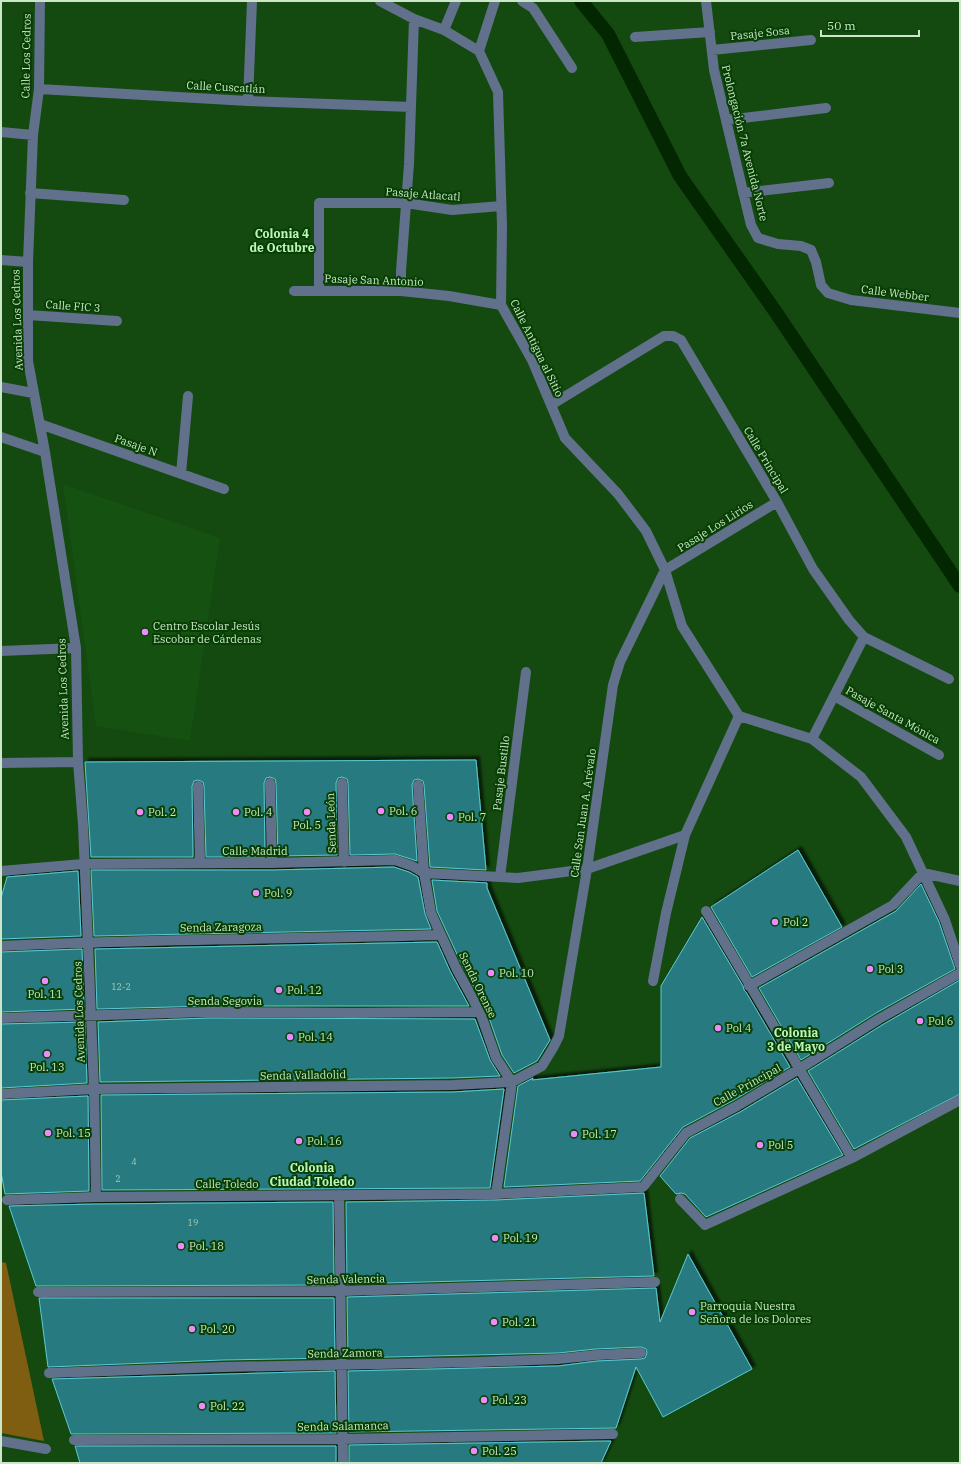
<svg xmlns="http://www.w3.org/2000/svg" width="961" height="1464" viewBox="0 0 961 1464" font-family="'IBM Plex Serif',serif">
	<defs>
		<filter id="shadow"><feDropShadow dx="3.5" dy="-3.5" stdDeviation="1" flood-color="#0009"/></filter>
	</defs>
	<rect width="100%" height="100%" fill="#144910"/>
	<path fill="#155110" d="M63,484L220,538L190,741L96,726Z"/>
	<path fill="#805e11" d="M1,1262L6,1263L44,1441L1,1433Z"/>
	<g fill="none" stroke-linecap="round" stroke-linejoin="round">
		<path stroke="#032801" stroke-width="14" d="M581,1L608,34L680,176L775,311L960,586"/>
	</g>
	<path fill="#277a80" stroke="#5acbd4" filter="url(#shadow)" d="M476,760L486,870L430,867L424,785L423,781L418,779L414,780L412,785L417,861L395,854L350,855L348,783L347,779L342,777L338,778L336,783L337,855L278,856L276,783L275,779L270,777L266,778L264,783L265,857H206L204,786L203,782L198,780L194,781L192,786L193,857H91L85,762Z
		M798,850L842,927L752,977L711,907Z
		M394,867L409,872L418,877L425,914L431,929L94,936L91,870H272Z
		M78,871L81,936L1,939V898L7,877Z
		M432,880L487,883V888L550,1040L537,1061L514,1073L502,1055L486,1009L462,965L437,911Z
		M921,884L939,922L955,969L876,1013L801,1060L759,988L896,911Z
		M702,917L743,986L744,990L746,992L790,1067L734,1100L683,1127L640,1181L504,1187L518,1086L533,1078L532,1080L661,1067V986Z
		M437,942L450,971L469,1006H209L97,1009L95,949Z
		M82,949L84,1009L1,1012V952Z
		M960,980V1094L854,1149L808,1071L882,1025Z
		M209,1018L475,1019L490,1060L500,1076L453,1078L100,1082L98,1022Z
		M85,1022L87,1083L1,1088V1024Z
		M797,1078L843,1155L706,1217L685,1194L681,1193L676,1194L660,1176L690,1138L740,1112Z
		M504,1089L490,1188L102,1190L101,1095L453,1092Z
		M88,1096L89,1191L5,1194L1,1172V1100Z
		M644,1193L654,1276L347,1284L346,1202L496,1200Z
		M333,1202L334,1285L36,1286L9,1206L96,1204Z
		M688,1254L752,1369L663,1417L636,1367L616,1428L349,1432L348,1371L558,1366L597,1361L641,1359L645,1358L647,1353L646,1349L641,1347L596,1349L558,1353L348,1358L347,1297L656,1288L660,1322Z
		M39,1298H334L335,1358L223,1360L48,1367Z
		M335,1371L336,1433L71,1434L52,1379Z
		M611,1441L601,1463H349V1445Z
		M75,1446H336V1463H80Z"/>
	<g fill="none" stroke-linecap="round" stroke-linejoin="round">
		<path stroke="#61708b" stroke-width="10" d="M40,1L39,89L33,135L28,262V361L45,452L76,648L78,762L83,825L94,1089L96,1197
			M380,1L414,19L444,30L479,51L498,92L502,226L501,305L532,360L565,438L618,494L646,531L665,570L682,626L739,716
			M522,1L533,8L572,68
			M706,1L714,70L751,225L758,238L778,244L801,246L811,250L816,262L821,285L828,293L851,300L960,313
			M444,30L456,1
			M635,37L710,32
			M712,50L811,40
			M479,51L495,1
			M39,89L248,101L411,107
			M248,101L252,1
			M726,120L826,108
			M1,132L33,135
			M30,193L124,200
			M743,193L829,183
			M1,260L28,262
			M319,290V203H406L452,210L501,206
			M294,291H401L449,296L501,305
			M401,291V271L409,164L414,19
			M28,315L117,321
			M1,387L33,393
			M551,405L664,336H673L681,340L777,502L813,569L849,620L864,637L949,679
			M40,424L224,489
			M1,437L45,452
			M181,474L188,396
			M665,570L777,502
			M1,651L76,648
			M834,696L939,755
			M739,716L812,739L861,777L906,837L945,920L960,965
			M812,739L864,637
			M1,763L78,762
			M270,783L272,863
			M342,783L344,862
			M418,785L424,873L431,913L456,968L480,1012L496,1058L512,1082L496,1194
			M198,786L200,863
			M1,871L83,864L272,863L395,860L412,866L424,873L518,878L587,869L685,835
			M500,877L526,672
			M706,911L852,1158
			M1,946C148,939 294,939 441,935
			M653,981L666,913L685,835L739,716
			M749,986L893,905L923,873L960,881
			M2,1018L209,1012L353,1013L480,1012
			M2,1094L94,1089L453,1085L512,1082L542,1066L553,1048L559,1036L587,869L613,685L620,662L665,570
			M339,1195L343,1463
			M680,1199L705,1225L852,1158L960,1100
			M7,1200L96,1197L496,1194L643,1187L686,1133L737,1106L799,1069L879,1019L960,973
			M38,1292L341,1291L655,1282
			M49,1373L223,1367L479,1362L558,1359L597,1355L641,1353
			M74,1440L343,1439L613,1434
			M1,1441L46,1449"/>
	</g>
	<g fill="#ec8cfb" stroke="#063e03" stroke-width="1.5">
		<circle cx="145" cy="632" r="4"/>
		<circle cx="381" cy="811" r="4"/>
		<circle cx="140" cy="812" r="4"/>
		<circle cx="236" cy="812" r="4"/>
		<circle cx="307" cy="812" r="4"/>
		<circle cx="450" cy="817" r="4"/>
		<circle cx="256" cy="893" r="4"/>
		<circle cx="775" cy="922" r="4"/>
		<circle cx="870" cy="969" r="4"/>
		<circle cx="491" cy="973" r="4"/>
		<circle cx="45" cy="981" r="4"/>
		<circle cx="279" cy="990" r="4"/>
		<circle cx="920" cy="1021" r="4"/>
		<circle cx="718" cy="1028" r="4"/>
		<circle cx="290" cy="1037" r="4"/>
		<circle cx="47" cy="1054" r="4"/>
		<circle cx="48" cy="1133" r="4"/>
		<circle cx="574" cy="1134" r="4"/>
		<circle cx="299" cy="1141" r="4"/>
		<circle cx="760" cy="1145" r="4"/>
		<circle cx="495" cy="1238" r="4"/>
		<circle cx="181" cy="1246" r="4"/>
		<circle cx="692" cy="1312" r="4"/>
		<circle cx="494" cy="1322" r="4"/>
		<circle cx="192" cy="1329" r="4"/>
		<circle cx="484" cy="1400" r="4"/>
		<circle cx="202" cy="1406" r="4"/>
		<circle cx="474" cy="1451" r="4"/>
	</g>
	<g text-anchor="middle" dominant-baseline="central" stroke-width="4" stroke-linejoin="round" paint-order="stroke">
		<g font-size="9" fill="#a2ccb5">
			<text x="121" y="986">12-2</text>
			<text x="134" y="1161">4</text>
			<text x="118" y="1178">2</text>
			<text x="193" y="1222">19</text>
		</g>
		<g font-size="11" fill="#cbe7c7" stroke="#063e03">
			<text transform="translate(760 33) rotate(-6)">Pasaje Sosa</text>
			<text transform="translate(26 56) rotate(-89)">Calle Los Cedros</text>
			<text transform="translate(226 87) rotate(3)">Calle Cuscatlán</text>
			<text transform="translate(745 143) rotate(76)">Prolongación 7a Avenida Norte</text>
			<text transform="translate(423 194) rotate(4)">Pasaje Atlacatl</text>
			<text transform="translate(374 280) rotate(2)">Pasaje San Antonio</text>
			<text transform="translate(895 293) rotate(7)">Calle Webber</text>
			<text transform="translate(73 306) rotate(4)">Calle FIC 3</text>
			<text transform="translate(17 320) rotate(-92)">Avenida Los Cedros</text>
			<text transform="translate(537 348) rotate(64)">Calle Antigua al Sitio</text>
			<text transform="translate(136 445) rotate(20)">Pasaje N</text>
			<text transform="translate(766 460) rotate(59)">Calle Principal</text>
			<text transform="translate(715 526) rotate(-32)">Pasaje Los Lirios</text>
			<text transform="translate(63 689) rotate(-92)">Avenida Los Cedros</text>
			<text transform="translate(893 715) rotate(29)">Pasaje Santa Mónica</text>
			<text transform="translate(501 773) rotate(-83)">Pasaje Bustillo</text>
			<text transform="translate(583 813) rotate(-82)">Calle San Juan A. Arévalo</text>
			<text transform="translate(331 823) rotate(-92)">Senda León</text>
			<text x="255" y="851">Calle Madrid</text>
			<text transform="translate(221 927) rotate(-1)">Senda Zaragoza</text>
			<text transform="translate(478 985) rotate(64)">Senda Orense</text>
			<text x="225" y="1001">Senda Segovia</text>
			<text transform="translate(79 1012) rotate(-92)">Avenida Los Cedros</text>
			<text transform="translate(303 1075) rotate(-1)">Senda Valladolid</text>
			<text transform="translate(747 1085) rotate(-29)">Calle Principal</text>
			<text x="227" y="1184">Calle Toledo</text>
			<text transform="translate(346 1279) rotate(-1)">Senda Valencia</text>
			<text transform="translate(345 1353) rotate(-1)">Senda Zamora</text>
			<text transform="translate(343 1426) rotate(-1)">Senda Salamanca</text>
		</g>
		<g font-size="11" fill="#cbe7c7" stroke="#063e03" text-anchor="start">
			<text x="153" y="626">Centro Escolar Jesús<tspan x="153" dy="13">Escobar de Cárdenas</tspan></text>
			<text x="389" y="811">Pol. 6</text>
			<text x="148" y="812">Pol. 2</text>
			<text x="244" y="812">Pol. 4</text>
			<text x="458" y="817">Pol. 7</text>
			<text x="307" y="825" text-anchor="middle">Pol. 5</text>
			<text x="264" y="893">Pol. 9</text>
			<text x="783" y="922">Pol 2</text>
			<text x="878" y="969">Pol 3</text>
			<text x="499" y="973">Pol. 10</text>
			<text x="287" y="990">Pol. 12</text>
			<text x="45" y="994" text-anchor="middle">Pol. 11</text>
			<text x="928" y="1021">Pol 6</text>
			<text x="726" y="1028">Pol 4</text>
			<text x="298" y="1037">Pol. 14</text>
			<text x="47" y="1067" text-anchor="middle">Pol. 13</text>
			<text x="56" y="1133">Pol. 15</text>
			<text x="582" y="1134">Pol. 17</text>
			<text x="307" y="1141">Pol. 16</text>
			<text x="768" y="1145">Pol 5</text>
			<text x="503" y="1238">Pol. 19</text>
			<text x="189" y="1246">Pol. 18</text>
			<text x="700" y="1306">Parroquia Nuestra<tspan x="700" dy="13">Señora de los Dolores</tspan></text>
			<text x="502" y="1322">Pol. 21</text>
			<text x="200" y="1329">Pol. 20</text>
			<text x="492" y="1400">Pol. 23</text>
			<text x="210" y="1406">Pol. 22</text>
			<text x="482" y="1451">Pol. 25</text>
		</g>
		<g font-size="12" font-weight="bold" fill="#bdf6b7" stroke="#063e03">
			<text x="282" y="233">Colonia 4<tspan x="282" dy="14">de Octubre</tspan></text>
			<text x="796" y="1032">Colonia<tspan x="796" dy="14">3 de Mayo</tspan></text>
			<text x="312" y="1167">Colonia<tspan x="312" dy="14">Ciudad Toledo</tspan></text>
		</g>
	</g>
	<rect width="961" height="1464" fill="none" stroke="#cbe7c7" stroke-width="4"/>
	<path d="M821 30v6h98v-6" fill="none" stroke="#cbe7c7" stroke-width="2"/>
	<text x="827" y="30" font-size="12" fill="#cbe7c7" stroke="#063e03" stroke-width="3" paint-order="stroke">50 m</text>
</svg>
